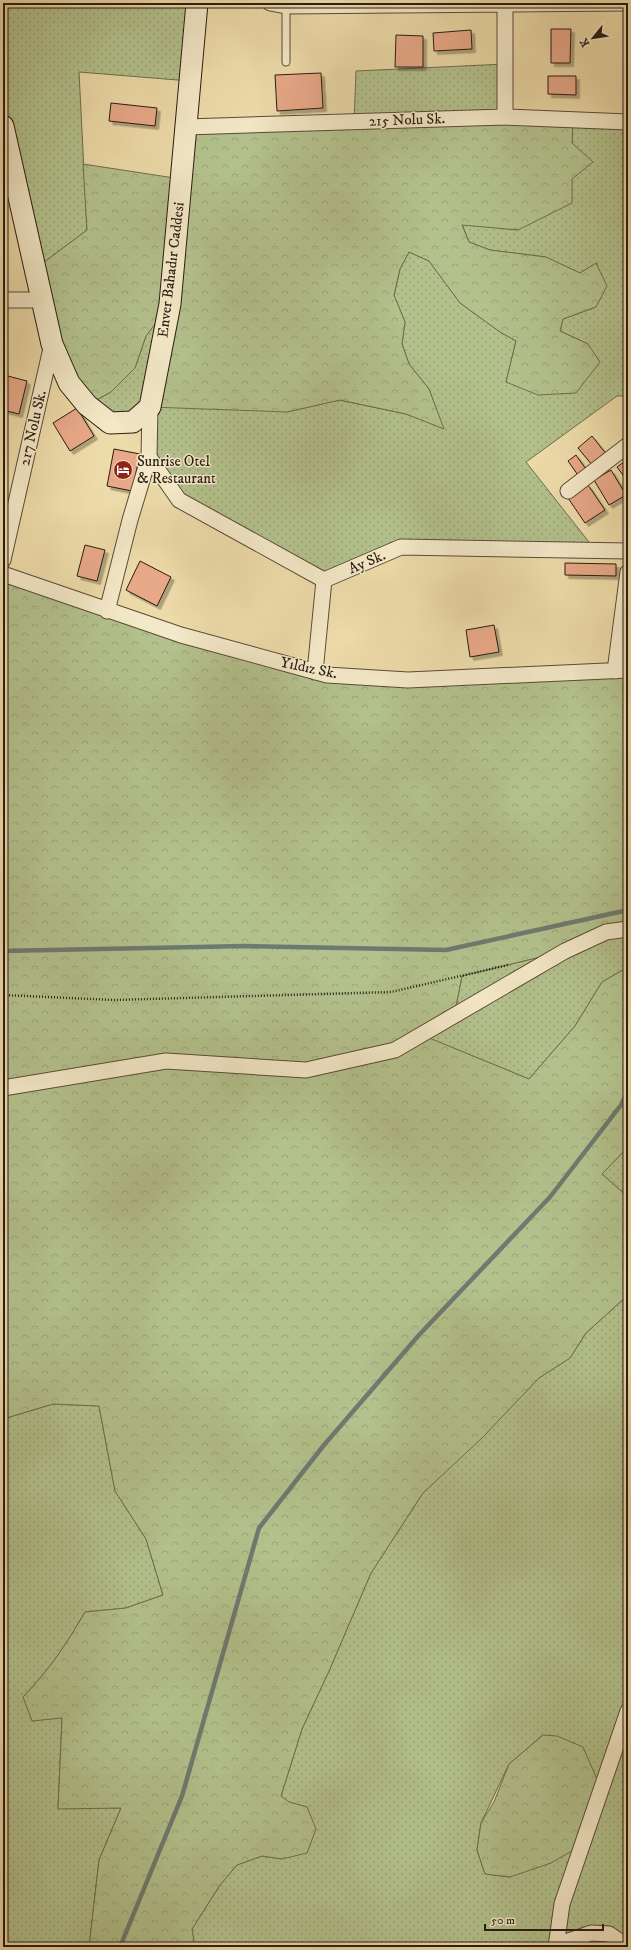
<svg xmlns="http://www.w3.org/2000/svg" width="631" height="1950" viewBox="0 0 631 1950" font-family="'IM FELL DW Pica',serif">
	<defs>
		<pattern id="grass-dots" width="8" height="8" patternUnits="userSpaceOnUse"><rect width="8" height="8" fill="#b3c18c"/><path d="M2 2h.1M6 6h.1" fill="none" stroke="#9aa578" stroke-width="1.8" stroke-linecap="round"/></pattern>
		<pattern id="forest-crowns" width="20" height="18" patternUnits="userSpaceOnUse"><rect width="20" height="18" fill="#b3c18c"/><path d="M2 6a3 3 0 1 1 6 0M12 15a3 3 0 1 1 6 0" fill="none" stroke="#9aa578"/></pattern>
		<filter id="shadow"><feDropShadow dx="3.5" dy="3.5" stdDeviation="0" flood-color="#0004"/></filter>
	</defs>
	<rect width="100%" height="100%" fill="#eddba9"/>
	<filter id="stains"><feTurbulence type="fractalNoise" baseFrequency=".005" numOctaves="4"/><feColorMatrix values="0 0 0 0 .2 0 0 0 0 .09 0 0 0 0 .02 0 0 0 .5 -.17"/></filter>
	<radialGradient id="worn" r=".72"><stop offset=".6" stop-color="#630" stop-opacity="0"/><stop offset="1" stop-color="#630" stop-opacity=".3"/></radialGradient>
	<path fill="url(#grass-dots)" stroke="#6e6e4f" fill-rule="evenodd" d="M3,3H197L190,81L79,72L87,230L35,269L3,126Z
		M505,64V117L354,122L356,71Z
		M573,120L628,122V396H617L526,462L596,551L401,547L324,580L179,500L149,457L150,408L133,422L87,405L111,392L135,368L146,336L170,304L287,412L339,400L406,414L443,428L429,389L409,364L402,344L405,322L394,296L400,269L409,252L429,261L460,303L500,332L516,341L506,382L588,344L560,331L563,319L596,307L597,263L580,273L545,257L490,250L469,242L462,224L518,230L572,143Z
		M628,929V967L602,982L575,1026L529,1079L421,1035L454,1016L462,976L565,951Z
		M628,1147V1197L602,1174Z
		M628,1295V1947L194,1946L192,1929L220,1885L237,1865L262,1856L282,1859L307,1807L288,1802L281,1796L302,1729L329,1671L371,1573L423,1493L482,1437L539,1378L570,1358L586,1333ZM543,1735L510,1877L485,1874L477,1850L481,1823L509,1764Z
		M53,1404L99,1406L115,1491L146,1539L163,1595L126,1608L85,1612C67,1644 49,1670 23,1697L62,1718L58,1808H121L99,1860L89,1947H3V1419Z"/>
	<path fill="url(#forest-crowns)" stroke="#6e6e4f" d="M573,120L572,143L593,162L572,179V203L518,230L462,225L469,242L490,250L546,257L580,273L596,263L607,286L596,307L563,319L560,331L588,344L600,362L576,393L538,395L506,382L516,341L500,332L460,303L429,261L409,252L400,269L394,295L405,322L402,344L409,364L429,389L444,429L406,414L340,400L287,412L150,407L170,304L146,336L135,368L111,392L87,405L69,383L35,269L87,230L83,164L181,179L186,127Z
		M3,574L327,675L628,670V929L565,951L462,976L454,1016L422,1035L529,1079L575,1026L602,982L628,967V1147L602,1174L628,1197V1295L586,1333L570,1358L539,1378L482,1438L423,1493L371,1573L329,1671L302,1729L281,1796L289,1802L307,1807L316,1829L307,1853L282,1859L262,1856L237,1865L220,1885L192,1929L195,1947H89L99,1860L121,1808L58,1809L62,1718L32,1721L23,1697C49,1670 66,1645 85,1612L126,1608L163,1595L146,1539L115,1491L99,1406L53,1404L3,1419Z
		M543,1735L557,1736L583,1747L602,1791L582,1845L551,1863L510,1877L485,1874L477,1850L481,1823L494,1802L509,1764Z"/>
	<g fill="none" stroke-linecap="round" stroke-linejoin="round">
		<path stroke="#6d7a70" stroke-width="4.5" d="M3,951L245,946L446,950L628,910
			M120,1947L182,1796L259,1528L324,1445L419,1335L550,1197L621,1105L628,1091"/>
	</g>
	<path fill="#e8a989" stroke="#291b12" filter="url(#shadow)" d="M551,29H571L570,63H551Z
		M471,30L472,49L434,51L433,33Z
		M396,35L423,36V67H395Z
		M321,73L323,108L277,111L275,75Z
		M548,76H576V95L548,94Z
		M111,103L157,108L155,126L109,121Z
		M4,375L27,381L19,414L3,410Z
		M77,408L94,436L70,451L53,423Z
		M592,436L607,455L593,466L578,448Z
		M114,449L140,454L132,491L107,486Z
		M576,455L588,472L580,478L568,461Z
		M628,459V482L617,467Z
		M611,470L626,495L609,505L594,480Z
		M588,485L605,510L585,523L568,498Z
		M85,545L105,550L97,581L77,576Z
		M140,561L171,577L157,606L126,590Z
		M565,563L616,564V576L565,575Z
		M494,625L499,652L470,657L466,630Z"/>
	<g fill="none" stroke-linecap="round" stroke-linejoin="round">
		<defs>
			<path id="service" d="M286,62V6"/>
			<path id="minor" d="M270,3L286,6L628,3
				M505,117V5
				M186,127L505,117L628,122
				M3,300H42
				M149,457L179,500L324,580
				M568,491L628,445
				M3,560L52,344
				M3,574L181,635L327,675L408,680L628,670
				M324,580L401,547L628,551
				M107,611L130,520L149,457L150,407
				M615,671L628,572
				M315,672L324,580
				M3,1088L166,1061L306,1070L395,1050L565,951L606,932L628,929
				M557,1945L591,1933L609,1934L628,1947
				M556,1947L562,1904L628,1711"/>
			<path id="secondary" d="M3,126L52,344L69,383L87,405L110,423L133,422L150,407L170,304L197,3"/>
		</defs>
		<use href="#service" stroke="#5a4b38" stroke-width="9"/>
		<use href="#minor" stroke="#5a4b38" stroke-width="17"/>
		<use href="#secondary" stroke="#291b12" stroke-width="23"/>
		<path stroke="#291b12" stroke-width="2.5" stroke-dasharray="1 2" stroke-linecap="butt" d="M3,995L114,1000L391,992L508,965"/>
		<use href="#service" stroke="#f3e8c7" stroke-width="7"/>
		<use href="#minor" stroke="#f3e8c7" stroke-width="15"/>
		<use href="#secondary" stroke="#f3e8c7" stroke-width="21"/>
	</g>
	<defs>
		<symbol id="hotel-disc" viewBox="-11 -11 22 22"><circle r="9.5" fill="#8f2418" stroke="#f3e8c7"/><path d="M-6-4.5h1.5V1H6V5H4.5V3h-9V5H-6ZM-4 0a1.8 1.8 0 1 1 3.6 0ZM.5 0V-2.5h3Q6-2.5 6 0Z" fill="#fff"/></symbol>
	</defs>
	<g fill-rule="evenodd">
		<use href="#hotel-disc" x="112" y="459" width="22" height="22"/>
	</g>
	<g text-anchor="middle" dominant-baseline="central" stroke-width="3" stroke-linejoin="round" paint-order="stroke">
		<g font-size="15" fill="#291b12" stroke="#f3e8c7">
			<text transform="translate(407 120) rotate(-2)">215 Nolu Sk.</text>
			<text transform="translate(171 270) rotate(-83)">Enver Bahadır Caddesi</text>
			<text transform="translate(33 428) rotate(-77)">217 Nolu Sk.</text>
			<text transform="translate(367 562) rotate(-23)">Ay Sk.</text>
			<text transform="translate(309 668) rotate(12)">Yıldız Sk.</text>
		</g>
		<g font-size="15" fill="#291b12" stroke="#f3e8c7" text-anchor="start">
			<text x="137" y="461">Sunrise Otel<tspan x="137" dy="17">&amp; Restaurant</tspan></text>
		</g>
	</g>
	<rect width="631" height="1950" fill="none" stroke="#eddba9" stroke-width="16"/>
	<rect x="4" y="4" width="623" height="1942" fill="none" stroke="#291b12" stroke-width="2"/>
	<rect x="8" y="8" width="615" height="1934" fill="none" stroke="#291b12"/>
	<g transform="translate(593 38) rotate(240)" stroke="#f3e8c7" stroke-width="3" paint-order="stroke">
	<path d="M0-3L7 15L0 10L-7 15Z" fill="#291b12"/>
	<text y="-6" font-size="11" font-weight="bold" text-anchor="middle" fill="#291b12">K</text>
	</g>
	<path d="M485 1924v6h118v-6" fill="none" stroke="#291b12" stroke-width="2"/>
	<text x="491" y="1924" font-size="12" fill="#291b12" stroke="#f3e8c7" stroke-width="3" paint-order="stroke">50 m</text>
	<rect width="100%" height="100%" filter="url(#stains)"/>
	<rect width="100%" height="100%" fill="url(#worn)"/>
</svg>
